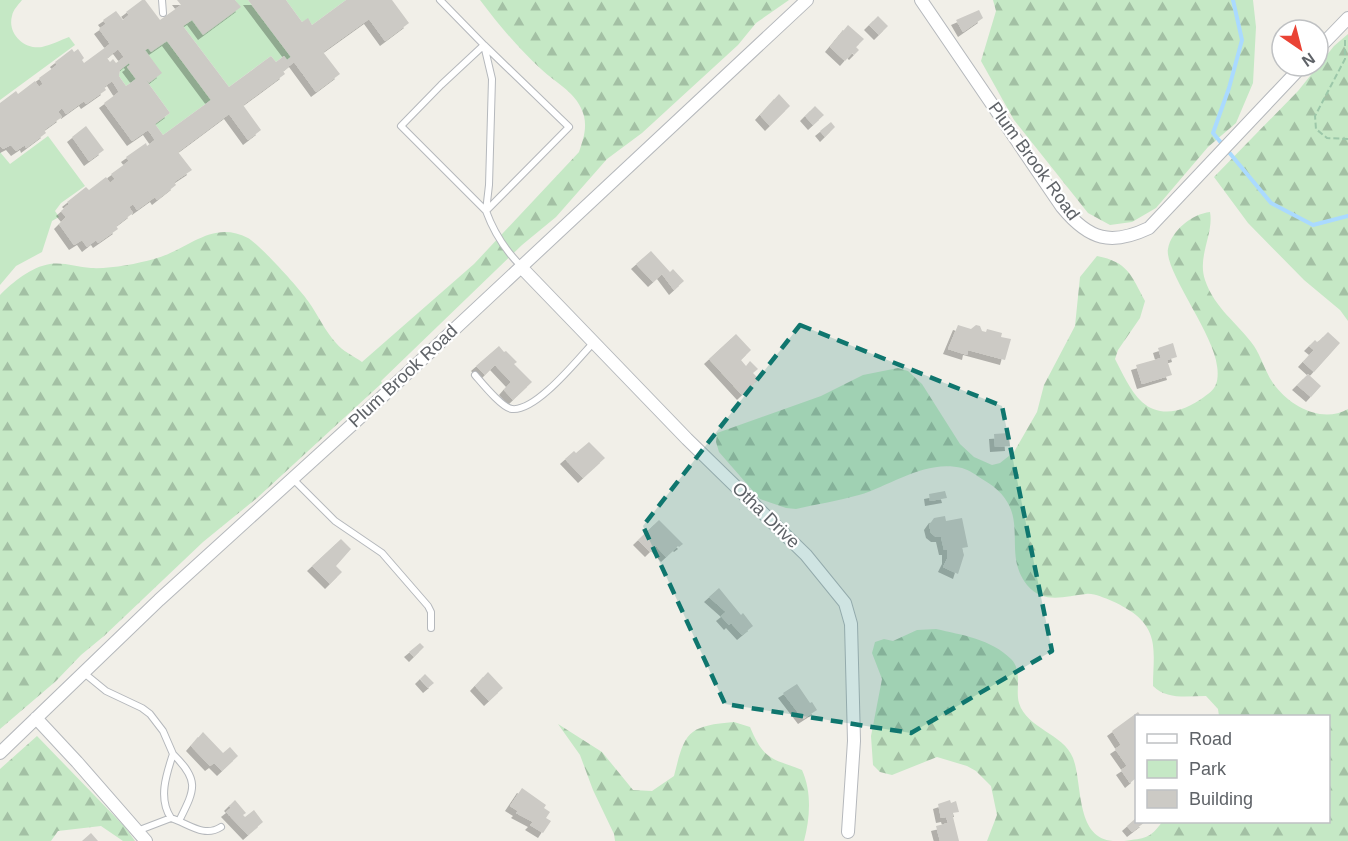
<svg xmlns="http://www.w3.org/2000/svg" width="1348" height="841" viewBox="0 0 1348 841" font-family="Arial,sans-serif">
	<defs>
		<pattern id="forest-firs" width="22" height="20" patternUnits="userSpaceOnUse" patternTransform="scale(1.5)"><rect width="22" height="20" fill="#c5e8c5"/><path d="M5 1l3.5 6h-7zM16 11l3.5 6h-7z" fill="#a3c0a4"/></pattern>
		<filter id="shadow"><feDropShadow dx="-5" dy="5" stdDeviation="0" flood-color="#0004"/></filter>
	</defs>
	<rect width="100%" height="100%" fill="#f1efe8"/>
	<path fill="#c5e8c5" d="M0,0H22C18,5 13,10 12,16C7,34 25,50 42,47C51,45 61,40 69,37L75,45L0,100Z
		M235,0H248L291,57L287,60L284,56L276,62L271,56L229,87L183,26L192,20L240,7Z
		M286,0H346L312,25L308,19L302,22Z
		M167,41L211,100L163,135L155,124L170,113L146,80L145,50Z
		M129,63L130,65L127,67L136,79L126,86L119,76L120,70Z
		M48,136L85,186L61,203L55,211L59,217L52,221L42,252L16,266L0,285V152L10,164Z"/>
	<path fill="url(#forest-firs)" d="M480,0H789L756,23L738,45L642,133L607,159L556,217L522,245L381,381L382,383L257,498L203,542L104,636L81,655L56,681L0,729V295C13,282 31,267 50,264C64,262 77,267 91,268C110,269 136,264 154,259C188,250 212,219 248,238C260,245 299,288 308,301C318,315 325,331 336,343C342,351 354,356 362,362L474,264L579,152C583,140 587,129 584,116C578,93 557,84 541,69C519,49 498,24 480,0Z
		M993,0H1253L1256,27L1253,83L1236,123L1208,147L1156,208L1132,222L1110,225L1088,213L1014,120L981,61L996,11Z
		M1348,34V321L1340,310L1304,280L1248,223L1214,177L1298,91L1334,46Z
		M1210,212C1214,234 1197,256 1205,280C1215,309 1237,322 1254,346C1262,358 1266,375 1276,387C1293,408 1323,423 1348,409V841H1124C1145,838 1150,839 1162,822H1328V716H1219L1218,709L1206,696C1187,696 1167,700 1153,686C1153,655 1160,632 1132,612C1125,608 1120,604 1112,601C1104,598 1094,593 1086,594C1065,596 1044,605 1027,585C999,550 1037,510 982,479C976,475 969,470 962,468C926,459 892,485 859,495C838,501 817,504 796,509L786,508L760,499L719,452L716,442L717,433L821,396L863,375L898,368L908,371L922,384L960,444L974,457L992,465L1000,463L1014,452L1037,412L1044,385L1075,326L1080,277L1097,256C1128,262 1131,275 1145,301L1140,318L1118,350L1115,359C1122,372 1130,391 1142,402C1161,419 1185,411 1204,397C1208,394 1214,390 1216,384C1218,380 1218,371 1217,366C1214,334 1164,270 1168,249C1171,231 1192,214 1210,212Z
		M936,629C962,635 991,639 1011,659C1023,671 1015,689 1019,703C1027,729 1063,733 1073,758C1083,784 1075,838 1113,841H987L997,815L991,786L976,771L967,766L937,757L892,775L880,772L873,765L871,736L882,679L872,653L875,642L884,639L893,641L917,630Z
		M734,722L750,727C764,760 771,758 802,770C812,792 810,818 804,841H615L614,834L593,790L580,755L558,724L602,752L633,790L652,791L674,776C685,732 687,726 734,722Z
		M37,736L125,827L135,841H123L101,826L58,831L51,841H0V769Z"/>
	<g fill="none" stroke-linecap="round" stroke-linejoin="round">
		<path stroke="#aadaff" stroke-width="4" d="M1233,0L1242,40L1229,88L1213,133L1271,203L1313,225L1348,216"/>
	</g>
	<path fill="#cccac5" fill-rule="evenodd" filter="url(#shadow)" d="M142,0H145L160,20L181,5L177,0H235L241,7L203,35L192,20L183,26L229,87L271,56L276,62L284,56L287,60L291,57L248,0H286L302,22L308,18L312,25L346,0H392L409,23L385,41L369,19L323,52L340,74L316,92L294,62L283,71L285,74L243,105L261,130L248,140L229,114L178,152L192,170L174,182L176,185L157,200L155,197L137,210L133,204L129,207L133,213L116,226L118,229L98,243L96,240L87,247L82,240L74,245L59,224L66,217L61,211L69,204L67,202L86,187L89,190L106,177L110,183L115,179L111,174L129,161L126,157L146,143L147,146L155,140L148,130L132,141L104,103L119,92L112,81L104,87L106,90L86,104L84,101L66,114L62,108L58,112L62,117L44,130L46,133L26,148L25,145L16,151L11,145L3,149L0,146V103L16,91L18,94L35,81L39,87L43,84L39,78L57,65L55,62L72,49L74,52L78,49L84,58L82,60L84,63L110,44L99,29L106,24L103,20L116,11L123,20L129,15L126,12ZM167,41L211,100L163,135L155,124L170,113L146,80L149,83L162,73L145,50L148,48L151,52ZM118,49L124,57L116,63L113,59L110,62L107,58ZM129,63L130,65L127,67L136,79L126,86L119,76L120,70Z
		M979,10L983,18L963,32L956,20Z
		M878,16L888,26L879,35L869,25Z
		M848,25L864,39L856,47L859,50L854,55L852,53L845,61L830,47Z
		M779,94L790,106L770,126L760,115Z
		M815,106L824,115L813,125L805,116Z
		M831,122L835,127L825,137L820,131Z
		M86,126L104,150L89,161L72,137Z
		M651,251L670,272L673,269L684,281L674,290L662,274L653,282L636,264Z
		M958,325L971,329L976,325L980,326L982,331L986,332L987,329L1002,333L1001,337L1011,339L1005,360L968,350L967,355L948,349Z
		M1328,332L1340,343L1314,372L1303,362L1314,350L1309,346L1315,340L1317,342L1320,340Z
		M736,334L751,350L741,360L746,366L750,361L758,369L753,373L759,379L742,395L709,359Z
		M1173,343L1177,357L1167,360L1172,375L1142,384L1136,365L1161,358L1158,348Z
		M499,346L504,352L506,351L517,362L514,364L532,382L513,400L504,390L511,382L495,365L485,375L476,366Z
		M1308,374L1321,386L1311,397L1297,385Z
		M1009,433L1010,446L995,447L994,434Z
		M589,442L605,458L583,478L565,459L574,451L576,453Z
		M945,491L947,498L930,501L929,494Z
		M945,516L946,521L962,518L968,547L962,548L964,555L958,574L943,567L947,559V550H944L941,537H936L931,533L929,525L934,518Z
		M659,520L683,544L679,547L678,546L666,557L656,546L650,552L638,540Z
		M341,539L351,549L336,566L342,572L330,584L312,566Z
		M719,588L741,615L743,613L753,626L742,635L731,623L729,625L721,616L726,612L709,597Z
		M420,643L424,647L414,657L409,652Z
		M488,672L503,688L489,701L475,686Z
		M425,674L434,683L428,688L420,679Z
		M797,684L810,703L812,702L817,710L803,719L783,693Z
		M1138,712L1141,716H1136V778L1130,783L1121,770L1127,766L1115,749L1121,745L1112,731Z
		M203,732L223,753L230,747L238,756L222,771L214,763L210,766L191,746Z
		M522,788L546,805L544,808L550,812L546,818L551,821L543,833L530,825L533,822L516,813L518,811L510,806Z
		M235,800L246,813L243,815L245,817L254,810L263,822L248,835L226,812L231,808L229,806Z
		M950,800L951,803L956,801L959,812L952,813L959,841H940L936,826L948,823L946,817L941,818L938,804Z
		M1136,818V822H1145L1132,832L1127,826Z
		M91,833L98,841H82Z"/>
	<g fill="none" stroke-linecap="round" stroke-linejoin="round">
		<defs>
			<path id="service" d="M162,0L163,13
				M440,0L484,45L569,127L486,211C494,233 504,249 521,266
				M484,45L492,79L489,185L486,211L401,126L441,85Z
				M475,375C482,383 502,408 512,409C536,412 578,359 594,342
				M293,479L335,521L382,553L428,606L431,612V628
				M84,673L106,691L142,708L150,714L163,731L173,754C166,775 158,799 171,818
				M173,754C200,781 195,789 179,821
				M137,831L171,818C189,824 204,838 221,827"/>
			<path id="minor" d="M921,0L1062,207C1089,240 1111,246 1149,228L1302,66
				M1318,49L1348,18
				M521,267L687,439L806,555L845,603L851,624L854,741L848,832
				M36,718L77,762L146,841
				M0,753L159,600L355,422L807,0"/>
		</defs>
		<use href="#service" stroke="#b5b8bc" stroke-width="8"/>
		<use href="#minor" stroke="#b5b8bc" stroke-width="14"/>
		<path stroke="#9cc7a9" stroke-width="2" stroke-dasharray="6 3" stroke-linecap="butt" d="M1345,40V59L1315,116L1316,129L1327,138L1348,139"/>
		<use href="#service" stroke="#fff" stroke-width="6"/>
		<use href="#minor" stroke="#fff" stroke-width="12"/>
	</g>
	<path fill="#0f766e" fill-opacity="0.2" stroke="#0f766e" stroke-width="4.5" stroke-dasharray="12 8" stroke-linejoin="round" d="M800,325L1002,406L1052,651L911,733L725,704L643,526Z"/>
	<g text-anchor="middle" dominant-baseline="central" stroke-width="4.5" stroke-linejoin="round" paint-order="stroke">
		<g font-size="18" fill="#5f6368" stroke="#fff">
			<text transform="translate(1034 161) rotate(54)">Plum Brook Road</text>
			<text transform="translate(403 376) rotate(-43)">Plum Brook Road</text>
			<text transform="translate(766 515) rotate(44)">Otha Drive</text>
		</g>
	</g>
	<rect x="1135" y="715" width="195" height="108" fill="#ffffff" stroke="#bfc1c3" stroke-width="1.5"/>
	<rect x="1147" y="734" width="30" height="9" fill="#ffffff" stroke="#bfc1c3" stroke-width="1.5"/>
	<text x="1189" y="745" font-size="18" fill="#5f6368">Road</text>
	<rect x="1147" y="760" width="30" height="18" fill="#c5e8c5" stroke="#bfc1c3" stroke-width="1.5"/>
	<text x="1189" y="775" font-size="18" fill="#5f6368">Park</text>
	<rect x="1147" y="790" width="30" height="18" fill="#cccac5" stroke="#bfc1c3" stroke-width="1.5"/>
	<text x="1189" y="805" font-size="18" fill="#5f6368">Building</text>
	<g transform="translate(1300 48) rotate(145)"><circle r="28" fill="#ffffff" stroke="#bfc1c3" stroke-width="1.5"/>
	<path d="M0-4.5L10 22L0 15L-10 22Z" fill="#ea4335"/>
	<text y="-9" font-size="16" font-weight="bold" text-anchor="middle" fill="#5f6368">N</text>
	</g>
</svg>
